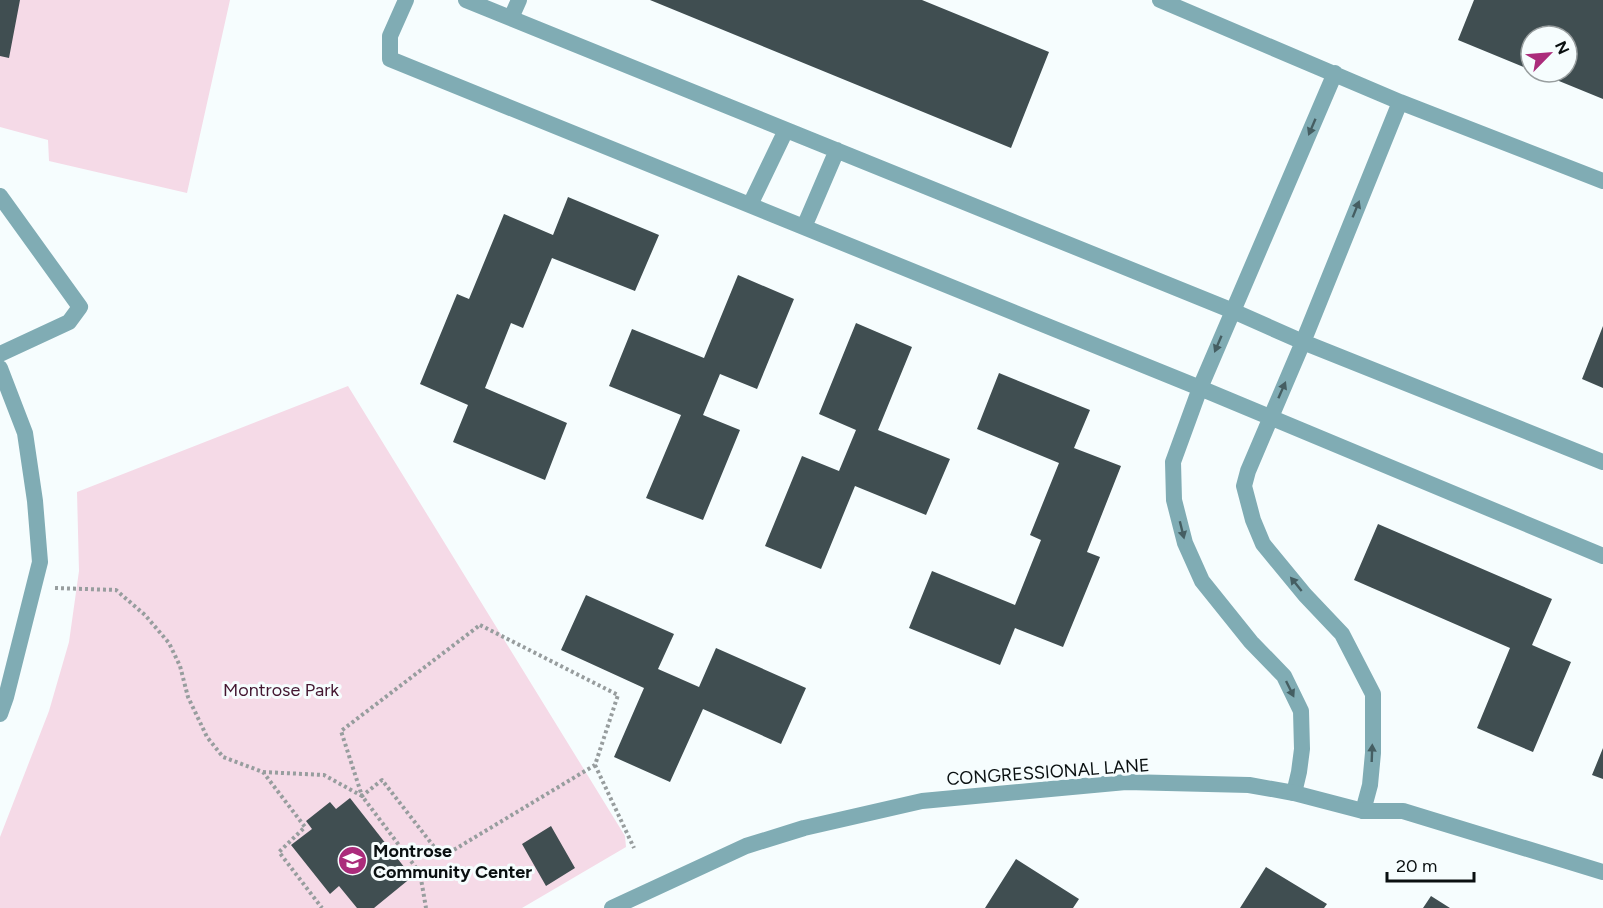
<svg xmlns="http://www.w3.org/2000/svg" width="1603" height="908" viewBox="0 0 1603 908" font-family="Figtree,sans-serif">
	<rect width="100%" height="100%" fill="#f6fdfe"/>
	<path fill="#f5dae7" d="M0,0H230L187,193L49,161L48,140L0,127Z
		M348,386L625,836L626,847L522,908H0V837L49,711L69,642L79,571L77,492Z"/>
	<path fill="#404e51" d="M0,0H20L9,58L0,56Z
		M650,0H922L1049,52L1011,148Z
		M1474,0H1603V99L1537,72H1567V36H1531V70L1458,40Z
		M568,197L659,235L635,291L552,258L523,328L511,323L485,388L567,423L545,480L453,442L468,405L420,384L457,294L469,299L504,214L553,235Z
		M738,275L794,299L757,389L720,374L703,415L740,430L703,520L646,498L681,415L609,386L632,329L704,358Z
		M856,323L912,347L878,430L950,459L926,515L855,486L821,569L765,546L802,456L839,471L856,430L819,414Z
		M1603,326V388L1582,379Z
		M999,373L1090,410L1074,448L1121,466L1087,552L1100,557L1063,647L1015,628L1000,665L909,628L932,571L1015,605L1041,540L1030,535L1059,463L977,429Z
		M1378,524L1552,599L1532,645L1571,662L1533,752L1477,728L1510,648L1354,580Z
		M586,595L674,634L658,669L699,687L716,648L806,688L781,744L703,709L670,782L614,757L644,688L561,650Z
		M1603,748V779L1592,775Z
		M350,798L412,877L374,908H357L339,886L330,894L291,845L312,829L306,821L330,802L336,809Z
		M551,826L575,868L546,886L522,844Z
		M1016,859L1079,899L1073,908H985Z
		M1266,867L1327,904L1324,908H1240Z
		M1431,896L1450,908H1423Z"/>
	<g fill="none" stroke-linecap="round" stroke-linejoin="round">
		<path stroke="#979d9e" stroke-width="4" stroke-dasharray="3 3" stroke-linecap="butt" d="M55,588L116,590L145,615L169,643L180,666L188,697L207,737L223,757L263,772L305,827L279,852L322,908
			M480,625L618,695L595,765L442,857L382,780L362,796L341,731Z
			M595,765L634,848
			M263,772L324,775L362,796L420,873L426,908"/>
		<path stroke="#80acb4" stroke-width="16" d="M406,0L390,36V59L1200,388L1603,556
			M466,0L1233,311L1303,342L1603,462
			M1160,0L1400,102L1603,181
			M511,18L519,0
			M0,196L80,307L69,322L0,354
			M750,205L786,130
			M804,227L837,150
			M1294,793L1299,772L1302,749L1301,711L1284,676L1251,642L1202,581L1185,543L1174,500L1173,462L1200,388L1335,73
			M1363,811L1370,785L1373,753V694L1342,634L1305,595L1263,544L1253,520L1244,486L1248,471L1303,342L1400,102"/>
		<path stroke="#80acb4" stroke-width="16" d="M0,368L25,433L35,501L40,562L6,697L0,714"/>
		<path stroke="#80acb4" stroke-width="16" d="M612,908L746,846L804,828L922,801L1126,782L1249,785L1294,793L1363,811H1403L1603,872"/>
	</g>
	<defs><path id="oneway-solid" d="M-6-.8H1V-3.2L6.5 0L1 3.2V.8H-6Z" transform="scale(1.5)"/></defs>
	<g fill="#455e62">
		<use href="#oneway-solid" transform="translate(1312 127) rotate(113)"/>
		<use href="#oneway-solid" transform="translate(1356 209) rotate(-68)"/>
		<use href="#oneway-solid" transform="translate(1218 344) rotate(113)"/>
		<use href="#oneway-solid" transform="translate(1282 390) rotate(-66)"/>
		<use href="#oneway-solid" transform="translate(1182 530) rotate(76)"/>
		<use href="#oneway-solid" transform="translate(1296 584) rotate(-129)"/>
		<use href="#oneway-solid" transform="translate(1290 689) rotate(64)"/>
		<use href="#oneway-solid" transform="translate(1372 753) rotate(-88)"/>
	</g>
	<defs>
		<symbol id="school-disc" viewBox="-11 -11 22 22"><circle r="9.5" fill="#ab2c7b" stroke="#f6fdfe"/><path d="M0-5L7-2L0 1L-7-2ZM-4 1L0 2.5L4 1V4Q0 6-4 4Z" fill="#fff"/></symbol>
	</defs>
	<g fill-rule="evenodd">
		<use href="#school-disc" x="336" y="844" width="33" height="33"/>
	</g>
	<g text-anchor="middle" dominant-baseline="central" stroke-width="6" stroke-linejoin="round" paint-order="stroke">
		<g font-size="18" fill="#431630" stroke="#f6fdfe">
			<text x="281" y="690">Montrose Park</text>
		</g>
		<g font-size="18" fill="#0a1011" stroke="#f6fdfe">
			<text transform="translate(1048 772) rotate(-4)">CONGRESSIONAL LANE</text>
		</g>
		<g font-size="18" font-weight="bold" fill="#0a1011" stroke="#f6fdfe" text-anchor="start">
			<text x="373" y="851">Montrose<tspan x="373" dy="21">Community Center</tspan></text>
		</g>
	</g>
	<g transform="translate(1549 54) rotate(65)"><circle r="28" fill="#f6fdfe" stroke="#989e9f" stroke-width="1.5"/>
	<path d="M0-4.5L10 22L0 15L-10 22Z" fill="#ab2c7b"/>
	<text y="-9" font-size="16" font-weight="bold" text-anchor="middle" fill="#0a1011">N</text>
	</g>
	<path d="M1387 872v9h87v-9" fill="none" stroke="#0a1011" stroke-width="3"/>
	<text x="1396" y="872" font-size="18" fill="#0a1011" stroke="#f6fdfe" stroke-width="4.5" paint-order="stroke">20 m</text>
</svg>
